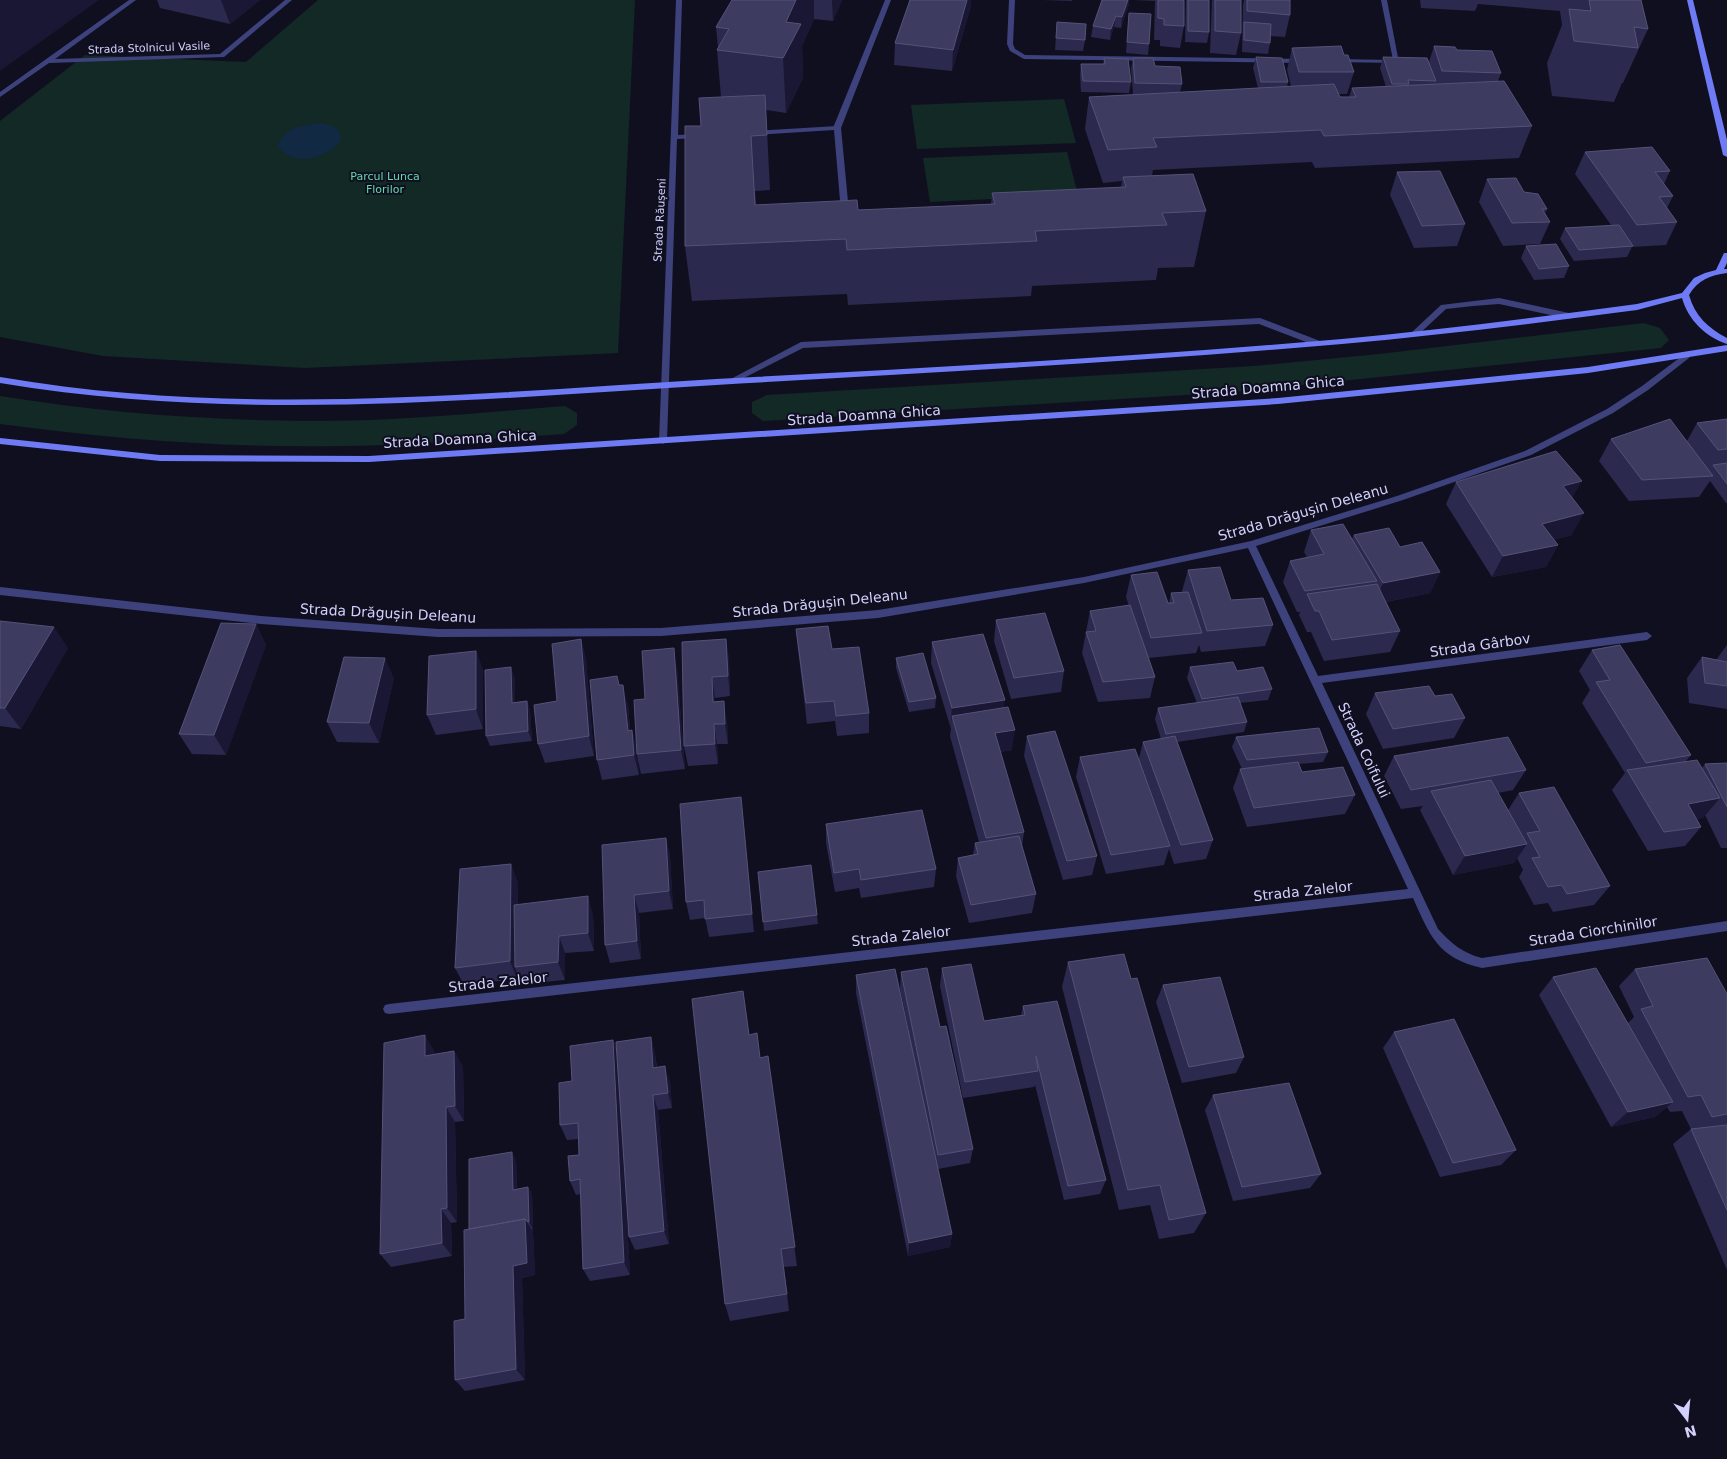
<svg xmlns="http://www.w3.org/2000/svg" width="1727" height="1459" viewBox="0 0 1727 1459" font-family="'DejaVu Sans',sans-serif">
	<rect width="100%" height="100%" fill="#100f20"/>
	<path fill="#122926" d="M318,0H635L618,353L305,368L103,356L0,337V121L85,55L246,62Z
		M1064,99L1076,143L917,149L911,105Z
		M1067,152L1078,195L930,202L923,158Z
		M1644,323L1660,328L1669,340L1661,348L1234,392L763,421L752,413V402L767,395L1254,366L1379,354Z
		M0,396C100,412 200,420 301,421C389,422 477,413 565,406L577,413V425L564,434C489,439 415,445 340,446C226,448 113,439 0,424Z"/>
	<path fill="#112942" d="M320,123L333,126L340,133L341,140C328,159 292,168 278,146C284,127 303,125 320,123Z"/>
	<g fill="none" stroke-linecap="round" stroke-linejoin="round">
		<path fill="#3d427c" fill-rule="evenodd" d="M885,0H891L841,128L835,129L833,128Z
			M1499,298L1569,313L1573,316L1569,319L1499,304L1473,306L1446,309L1418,335L1415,336L1411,333L1441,305Z
			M1260,318L1320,341L1321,343L1320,345H1314L1259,324L803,348L732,384H726L725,382L801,342Z"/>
		<path fill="#3d427c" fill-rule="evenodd" d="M129,0H136L55,59L220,54L285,0H292L224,57L49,63L0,97V92Z
			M676,0H682L678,135L697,134L701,136L697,138L677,139L667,441L663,444L659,441Z
			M1009,0H1015L1013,44L1015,49L1025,55L1301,59L1304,61L1301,63L1024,59L1010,51L1007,44Z
			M1381,0H1387L1399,63L1334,62L1333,61L1336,59L1393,60Z
			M837,126L841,128L849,212L845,214L841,212L834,130L754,135L750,133L754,131Z
			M1686,353L1690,356L1689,358L1648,390L1613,413L1531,455L1403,500L1256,546L1318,676L1647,632L1652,636L1647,640L1322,683L1438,929C1451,943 1462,953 1482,958L1727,921V931L1482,968C1438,958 1430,936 1413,898L389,1014L385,1013L383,1009L385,1005L389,1004L1408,889L1248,548L1084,583L878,618L661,636L438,637L261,624L0,595V587L261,616L438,629L661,628L878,610L1084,577L1251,541L1397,496L1525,451L1607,409L1642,386Z"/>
		<path fill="#6f7bf5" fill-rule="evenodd" d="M1687,0H1693L1727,140V157L1723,155Z
			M1724,253H1727V263L1724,269H1727V273C1710,275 1698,280 1689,295C1695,316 1708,328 1727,338V344C1706,337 1688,320 1682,298L1637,310C1539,323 1440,335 1342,344C1134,362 925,373 716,385C478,399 237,423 0,383V377C237,418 478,393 716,379C925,368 1134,357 1342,339C1440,330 1539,317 1637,304L1682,293L1694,278L1705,273L1716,270Z
			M1727,345V351L1588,373L1278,404L369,462L160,461L0,444V438L160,455L369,456L1278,398L1588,367Z"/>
	</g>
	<path fill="#2b294d" d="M157,0H260L230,24L160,8Z
		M732,0H842L833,21L814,19L802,46L803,78L786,113L766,110L770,190L755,191L756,205L858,210L991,204L992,193L1121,187L1122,181L1103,183L1085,129L1089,97L1142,94H1133L1131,69L1133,58L1155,66L1182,84L1180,92L1258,88L1253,68L1256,57L1288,82L1287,87L1291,86L1287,70L1292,48L1344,55L1354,72L1347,94H1338L1340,97H1349L1352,88L1386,87L1380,68L1383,57L1429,62L1434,46L1457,50L1501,73L1498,81L1532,126L1519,158L1315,168L1312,162L1153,170L1152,175L1206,211L1194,267L1158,268L1156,280L1032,286L1031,296L848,305L847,294L692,301L685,246L701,126L721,97L717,50L718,48L716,27Z
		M910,0H971V6L952,71L894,65L895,43Z
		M1042,0H1072V1Z
		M1134,0H1184V26L1180,48L1160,46V40H1154L1155,1Z
		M1186,0H1209V32L1207,43L1185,42Z
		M1212,0H1241V33L1236,55L1210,53Z
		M1244,0H1290V15L1285,37L1270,36V43L1268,54L1242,52L1243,5Z
		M1420,0H1641L1648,29L1623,83H1622L1614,102L1552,96L1547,63L1562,25L1560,11L1478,4L1475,11L1421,8Z
		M1129,4L1121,28L1114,27L1110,40L1091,37L1093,26Z
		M1129,13L1149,44L1148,55L1126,53L1128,24Z
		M1057,22L1085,40L1083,51L1055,50Z
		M1104,58L1131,82L1129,93L1081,92L1080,75L1081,64H1103Z
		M1585,152L1670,171L1664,184L1673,196L1667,208L1677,222L1666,245L1632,247L1627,257L1574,261L1560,239L1565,228L1611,225L1575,174Z
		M1397,172L1465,224L1457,246L1414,248L1390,195Z
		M1487,179L1524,192L1547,209L1545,213L1550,222L1540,244L1503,246L1479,202Z
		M1526,246L1569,266L1564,278L1534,280L1521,258Z
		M1727,419V503H1726L1710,481L1699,497L1629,501L1599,461L1611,439L1687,441L1697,423Z
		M1456,482L1572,498V535L1553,540L1558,545L1546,567L1492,577L1446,504Z
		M1311,530L1352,539L1354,535L1400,547L1440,572L1430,593L1386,602L1400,631L1390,652L1324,661L1311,632H1307L1299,615L1300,612H1297L1283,582L1290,561L1307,557L1304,552Z
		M1188,570L1231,600L1273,625L1265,646L1201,652L1199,645L1196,653L1149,658L1155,677L1150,698L1098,702L1082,653L1090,611L1129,606L1126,597L1131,575L1169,603L1171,593L1182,592V591Z
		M996,620L1064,671L1061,692L1011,699L994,641Z
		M0,621L68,648L21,729L0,726Z
		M256,624L266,645L226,755L192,754L179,734Z
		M796,629L832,649L869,713V733L837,736L835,721L807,724L798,650Z
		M581,639L586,660L594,756L545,763L538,744L557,701Z
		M726,639L729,660L730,696L715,698V702L727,721L728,744H717L718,764L688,766L684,746Z
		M932,642L1004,707L1012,750L1000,752L1024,832L1022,846L1036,894L1032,913L969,923L956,876L958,858L973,855L975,843L979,842L950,736L951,729L931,663Z
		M1727,645V709L1689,703L1687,678L1702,657L1716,660Z
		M1592,650L1691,755L1686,761L1702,768L1705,764L1727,763V848H1721L1705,815L1703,818L1696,819L1701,827L1685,846L1648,851L1612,790L1625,773L1582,703L1590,690L1579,671Z
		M476,651L483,671V729L436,735L427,715Z
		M896,658L936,698L935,708L909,712L896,668Z
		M1190,667L1237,671L1272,689L1268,700L1240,703L1247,722L1244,732L1177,742L1213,840L1206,859L1174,864L1169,849L1164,865L1106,874L1076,777L1080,757L1139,758L1143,742L1161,739L1155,719L1158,708L1197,703L1187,678Z
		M677,669L685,769L641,774L637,756L639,775L602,780L597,760L617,676L619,685L628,705L630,730H632L637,750L645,699Z
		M394,678L379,743L337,742L327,722Z
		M515,678V702L527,701L530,711L532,741L490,746L486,736Z
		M1375,693L1435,696L1465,718L1454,738L1383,749L1366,714Z
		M1027,736L1097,856L1092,875L1063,880L1024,756Z
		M1236,737L1328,752L1323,762L1299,764L1302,772L1355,795L1345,814L1247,827L1233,788L1240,769H1242L1232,747Z
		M1394,756L1526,770L1513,790L1498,793L1508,810L1519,793L1610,886L1594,905L1553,912L1548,903L1534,905L1519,877L1523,870L1517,858L1514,863L1453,875L1420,810L1423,806L1401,809L1384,776Z
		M743,816L754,932L709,937L705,918L690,920L686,902Z
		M826,824L936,869L934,887L861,898L859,888L835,892L826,843Z
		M666,838L670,857L673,909L639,913L641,959L610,963L605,945Z
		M758,872L817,915L818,924L764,931Z
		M518,882V904L593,914L594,951L565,953V980L522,984L517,973V979L464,985L455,968Z
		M1068,962L1131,979L1206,1213L1194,1233L1159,1239L1150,1205L1119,1210L1062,987Z
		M942,968L984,1021L1021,1015L1023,1006L1106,1180L1100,1194L1064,1200L1035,1085L1034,1087L963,1098L940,986Z
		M1635,969L1727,994V1270L1673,1144L1691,1129L1682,1111L1670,1112L1667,1107L1655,1117L1611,1127L1539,995L1553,977L1628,1023L1634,1017L1619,986Z
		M901,972L940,1027L973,1149L970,1163L938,1169L952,1234L950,1247L908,1256L856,993V975L909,1031L900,989Z
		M1163,985L1244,1057L1236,1073L1182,1083L1156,1002Z
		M743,991L749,1035L760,1058L768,1056L797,1266L784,1267L789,1311L730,1321L725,1304Z
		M1394,1032L1516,1150L1501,1165L1440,1177L1383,1048Z
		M651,1037L655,1054L657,1067L670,1082L672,1108L658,1110L669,1244L635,1250L629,1237L623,1151L630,1275L590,1281L583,1269L581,1194L576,1195L570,1181L579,1155V1139L567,1140L560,1125L572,1081L613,1040L617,1051Z
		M454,1051L463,1067L464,1121L455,1122L457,1222L451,1223L452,1256L391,1267L380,1254L435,1052V1054Z
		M1213,1095L1321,1174L1310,1188L1233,1201L1205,1110Z
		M516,1160L517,1189L528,1187L532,1194L533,1229H532L533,1232L535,1275L522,1278L525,1380L465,1391L455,1380L465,1319L469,1229Z"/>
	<path fill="#191733" d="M0,0H99L0,71Z
		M221,0H260L230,24Z
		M796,0H814V19L802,46L803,78L786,113L783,58L786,22Z
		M832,0H842L833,21Z
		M967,0H971V6L952,71L953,50Z
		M1128,0H1129V4L1121,28L1122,17Z
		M1116,16L1114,27L1110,40L1111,29Z
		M1582,481L1570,502L1563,486Z
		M1584,513L1572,535L1530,546L1542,524Z
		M1558,545L1546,567L1492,577L1503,556Z
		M1440,572L1430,593L1374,604L1383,583Z
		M256,624L266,645L226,755L214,735Z
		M54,627L68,648L21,729L5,708Z
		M581,639L586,660L594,756L589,736Z
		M726,639L729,660L730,696L728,676Z
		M674,648L677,669L685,769L681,750Z
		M476,651L483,671V729L476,709Z
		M385,658L394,678L379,743L369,723Z
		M511,667L515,678V713L512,703Z
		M712,677L715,698L716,722L713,702Z
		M623,685L628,705L632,751L628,731Z
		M1005,700L1002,720L952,716L950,729L952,708Z
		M527,701L530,711L532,741L528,731Z
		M724,701L727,721L728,744L725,724Z
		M714,724L717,744L718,764L715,744Z
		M632,730L637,750L639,775L634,755Z
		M1015,730L1012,750L992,753L995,733Z
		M741,797L743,816L754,932L752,914Z
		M1720,798L1703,818L1672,824L1688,804Z
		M666,838L670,857L673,909L669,891Z
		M1527,844L1514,863L1453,875L1465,856Z
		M511,864L518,882L517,966L515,967L517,973V979L510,961Z
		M634,895L639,913L641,959L637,941Z
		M588,896L593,914L594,951L588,933Z
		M559,936L565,953V980L558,962Z
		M425,1035L435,1052V1072L425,1056Z
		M651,1037L655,1054L658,1084L653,1068Z
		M613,1040L618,1057L630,1275L624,1262Z
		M454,1051L463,1067L464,1121L455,1106Z
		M665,1066L670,1082L672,1108L668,1093Z
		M653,1095L658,1110L669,1244L664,1231Z
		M1673,1102L1655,1117L1611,1127L1628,1112Z
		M446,1107L455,1122L457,1222L447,1208Z
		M512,1152L516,1160L517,1197L513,1190Z
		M528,1187L532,1194L533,1229L529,1222Z
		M441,1209L451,1223L452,1256L442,1243Z
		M525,1219L533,1232L535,1275L522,1278L525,1380L516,1369L513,1266Z
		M952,1234L950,1247L908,1256L909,1243Z"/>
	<path fill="#3d3b60" stroke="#545278" d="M732,0H796L786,22L801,24L783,58L717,50L729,29L716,27Z
		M910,0H967L953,50L895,43Z
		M1102,0H1128L1122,17L1116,16L1111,29L1093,26Z
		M1158,0H1184V26L1164,25V19L1158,18Z
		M1188,0H1209V32L1188,31Z
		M1215,0H1241V33L1215,31Z
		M1247,0H1290V15L1247,11Z
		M1589,0H1641L1648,29L1634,27L1638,48L1574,41L1569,9L1591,11Z
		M1129,13L1151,14L1149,44L1127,42Z
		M1057,22L1086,24L1085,40L1056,38Z
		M1244,22L1271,24L1270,43L1244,40Z
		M1341,46L1344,55H1348L1354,72H1299L1292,48Z
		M1434,46L1455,47L1457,50L1492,51L1501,73L1442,71Z
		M1256,57L1282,58L1288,82H1261Z
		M1383,57L1427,58L1436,81L1408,80L1409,84H1392Z
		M1104,58L1128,59L1131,82L1083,81L1081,64H1105Z
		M1133,58H1153L1155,66L1180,67L1182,84L1135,83Z
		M1504,81L1532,126L1324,136L1321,130L1153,138L1157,147L1108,150L1089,97L1334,84L1340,97H1356L1352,88Z
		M765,95L767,135L751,136L755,205L857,200L858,210L995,204L992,193L1126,187L1123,177L1193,174L1206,211L1162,213L1167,225L1035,231L1037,241L847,250L846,239L685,246V126H701L699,98Z
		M1652,147L1670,171L1655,172L1673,196L1659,197L1677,222L1637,225L1585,152Z
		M1440,171L1465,224L1422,226L1397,172Z
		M1516,178L1524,192L1538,194L1547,209H1542L1550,222L1512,223L1487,179Z
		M1619,225L1633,246L1579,250L1565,228Z
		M1556,244L1569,266L1539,269L1526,246Z
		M1670,419L1713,476L1642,480L1611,439Z
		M1727,419V449L1718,450L1697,423Z
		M1556,451L1582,481L1563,486L1584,513L1542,524L1558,545L1503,556L1456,482Z
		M1727,463V484L1713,465Z
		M1343,524L1377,581L1305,591L1290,561L1324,554L1311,530Z
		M1389,528L1400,547L1422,542L1440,572L1383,583L1354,535Z
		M1220,567L1231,600L1263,598L1273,625L1207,631L1188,570Z
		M1157,572L1168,603H1174L1171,593L1188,592L1202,633L1151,638L1131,575Z
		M1377,584L1400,631L1332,640L1319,611H1315L1307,594Z
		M1130,605L1155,677L1103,682L1086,632L1096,631L1090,611Z
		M1045,613L1064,671L1014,678L996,620Z
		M0,621L54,627L5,708H0Z
		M221,623L256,624L214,735L179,734Z
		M828,626L832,649L859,647L869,713L836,716L834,701L806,703L796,629Z
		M983,634L1005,700L952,708L932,642Z
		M581,639L589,736L538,744L534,705L557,701L552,644Z
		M726,639L728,676L712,677L713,702L724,701L725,724H714L715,744L684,746L682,642Z
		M1620,645L1691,755L1646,763L1596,682L1610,680L1592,650Z
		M674,648L681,750L637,754L634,700L645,699L642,651Z
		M476,651V709L427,715L429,656Z
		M923,653L936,698L909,702L896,658Z
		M344,657L385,658L369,723L327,722Z
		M1702,657L1727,662V686L1705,683Z
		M1233,662L1237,671L1263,667L1272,689L1202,699L1190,667Z
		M511,667L512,703L527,701L528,731L486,736L485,670Z
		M617,676L619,685H623L628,731L632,730L634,755L597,760L590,680Z
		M1429,686L1435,696L1452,694L1465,718L1393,729L1375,693Z
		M1238,697L1247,722L1166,734L1158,708Z
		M1008,707L1015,730L995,733L1024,832L986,838L952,716Z
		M1319,728L1328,752L1247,760L1236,737Z
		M1055,731L1097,856L1067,861L1027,736Z
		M1175,736L1213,840L1181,845L1143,742Z
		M1508,737L1526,770L1411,790L1394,756Z
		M1135,749L1170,846L1111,855L1080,757Z
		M1697,760L1720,798L1688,804L1701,827L1664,832L1627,770Z
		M1298,762L1302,772L1343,767L1355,795L1254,808L1240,769Z
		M1727,763V807L1705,764Z
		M1491,780L1527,844L1465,856L1431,791Z
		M1554,787L1610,886L1567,894L1562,885L1548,887L1532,858L1540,857L1527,833L1540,831L1519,793Z
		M741,797L752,914L705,919L704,900L686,902L680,804Z
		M922,810L936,869L861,880L859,869L834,873L826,824Z
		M1019,836L1036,894L971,905L958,858L978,854L975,843Z
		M666,838L669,891L634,895L637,941L605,945L602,845Z
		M511,864L510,961L455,968L460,869Z
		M811,865L817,915L763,922L758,872Z
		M588,896V933L559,936L558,962L515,967L514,905Z
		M1124,954L1131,979L1137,978L1206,1213L1169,1220L1160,1185L1128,1190L1068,962Z
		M1707,958L1727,994V1114L1712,1117L1701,1095L1688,1097L1641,1009L1653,1006L1635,969Z
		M971,964L984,1021L1025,1015L1023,1006L1057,1001L1106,1180L1068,1186L1036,1056L1038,1071L965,1082L942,968Z
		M927,968L940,1027L946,1026L973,1149L938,1155L901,972Z
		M1596,968L1673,1102L1628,1112L1553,977Z
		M895,969L952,1234L909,1243L856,975Z
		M1220,977L1244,1057L1189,1067L1163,985Z
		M743,991L749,1035L757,1033L760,1058L768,1056L795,1247L781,1249L787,1294L725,1304L692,999Z
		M1454,1019L1516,1150L1453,1163L1394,1032Z
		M425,1035V1056L454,1051L455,1106L446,1107L447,1208L441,1209L442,1243L380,1254L384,1043Z
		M651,1037L653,1068L665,1066L668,1093L653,1095L664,1231L629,1237L616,1042Z
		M613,1040L624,1262L583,1269L580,1179L570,1181L568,1156L579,1155L578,1123L560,1125L559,1083L572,1081L570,1046Z
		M1289,1083L1321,1174L1242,1187L1213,1095Z
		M1727,1125V1210L1691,1129Z
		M512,1152L513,1190L528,1187L529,1222H528L525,1219L469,1229V1159Z
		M525,1219L527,1263L513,1266L516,1369L455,1380L454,1321L465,1319L464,1230Z"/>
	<g text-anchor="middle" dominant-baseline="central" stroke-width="4" stroke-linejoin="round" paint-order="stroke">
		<g font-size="11" fill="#d1d1fc" stroke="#100f20">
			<text transform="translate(149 48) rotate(-2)">Strada Stolnicul Vasile</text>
			<text transform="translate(660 220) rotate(-87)">Strada Răușeni</text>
		</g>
		<g font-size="11" fill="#62d6ac" stroke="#100f20">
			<text x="385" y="176">Parcul Lunca<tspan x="385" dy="13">Florilor</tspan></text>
		</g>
		<g font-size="14" fill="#d1d1fc" stroke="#100f20">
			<text transform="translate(1268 387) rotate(-5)">Strada Doamna Ghica</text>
			<text transform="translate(864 415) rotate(-4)">Strada Doamna Ghica</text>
			<text transform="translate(460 439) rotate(-3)">Strada Doamna Ghica</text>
			<text transform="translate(1303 512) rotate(-16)">Strada Drăgușin Deleanu</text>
			<text transform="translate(820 603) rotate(-6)">Strada Drăgușin Deleanu</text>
			<text transform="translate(388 613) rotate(3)">Strada Drăgușin Deleanu</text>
			<text transform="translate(1480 645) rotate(-8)">Strada Gârbov</text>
			<text transform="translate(1364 750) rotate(65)">Strada Coifului</text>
			<text transform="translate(1303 891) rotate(-6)">Strada Zalelor</text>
			<text transform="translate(1593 931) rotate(-9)">Strada Ciorchinilor</text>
			<text transform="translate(901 936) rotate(-6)">Strada Zalelor</text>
			<text transform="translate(498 982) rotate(-6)">Strada Zalelor</text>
		</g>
	</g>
	<g transform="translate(1687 1419) rotate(164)" stroke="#100f20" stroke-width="4" paint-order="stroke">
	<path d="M0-4L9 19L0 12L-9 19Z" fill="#d1d1fc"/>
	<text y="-8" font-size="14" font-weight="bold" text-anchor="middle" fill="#d1d1fc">N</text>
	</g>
</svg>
